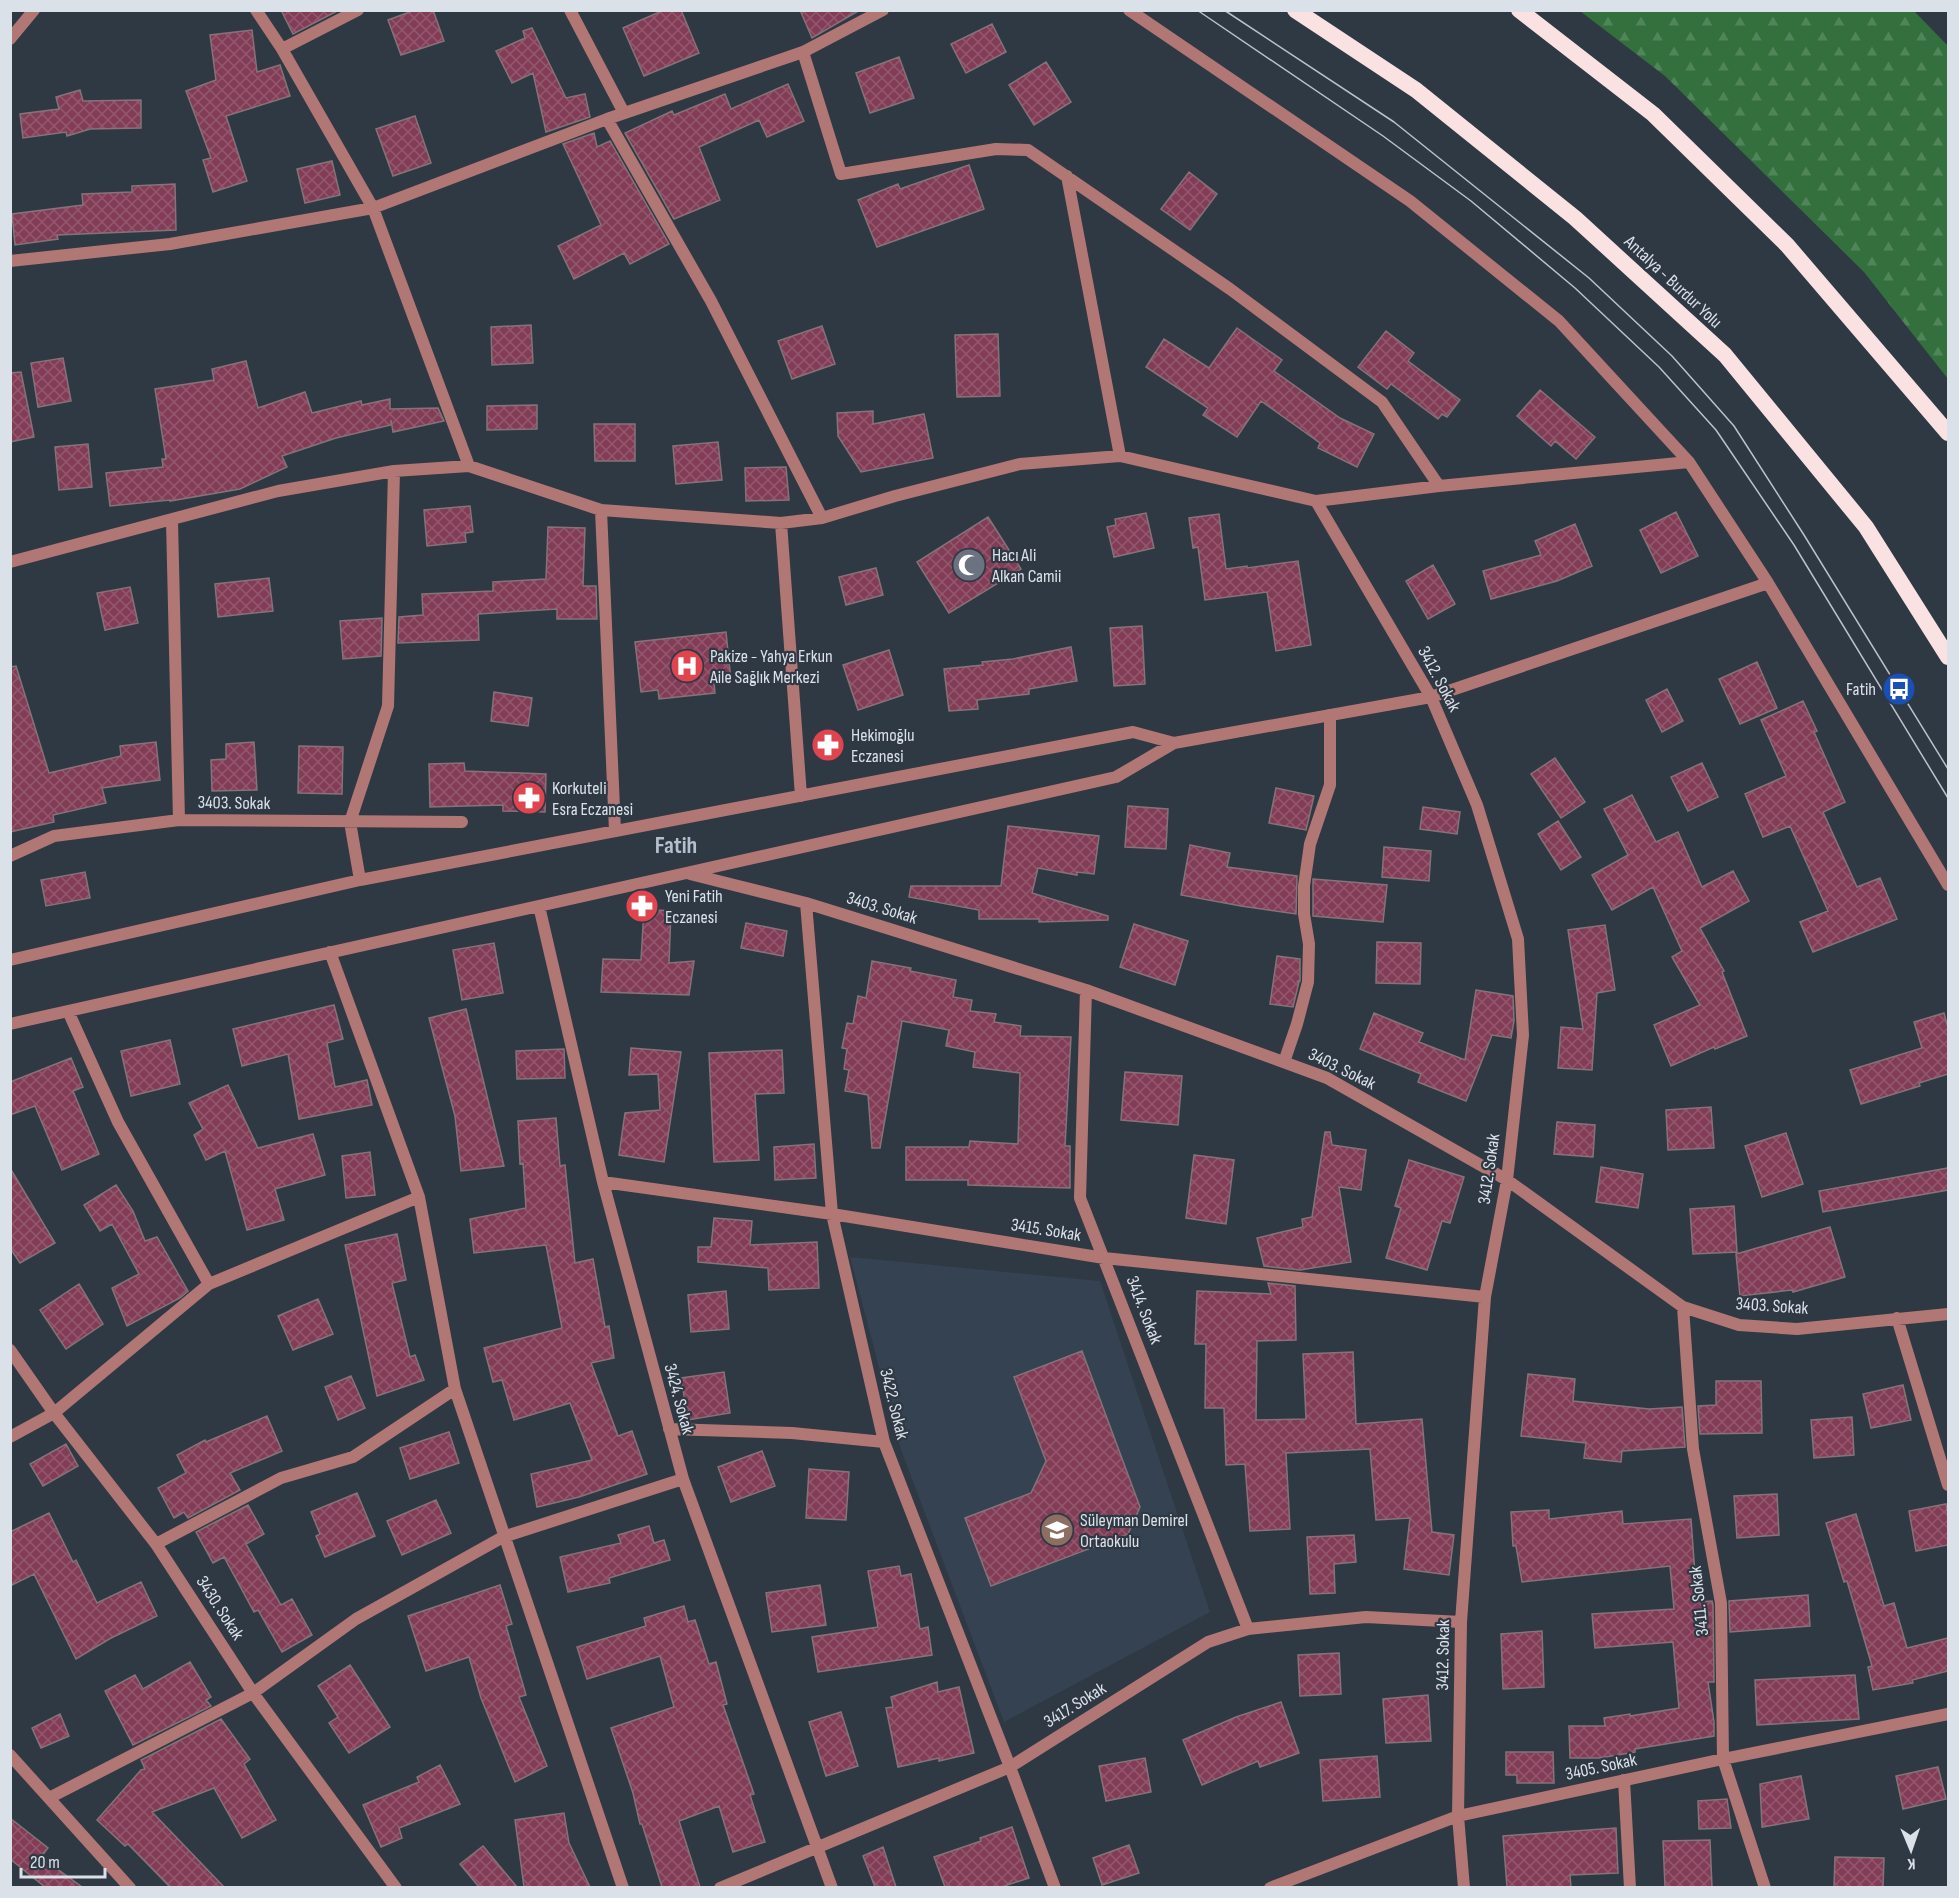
<svg xmlns="http://www.w3.org/2000/svg" width="1959" height="1898" viewBox="0 0 1959 1898" font-family="'Sofia Sans Condensed',sans-serif">
	<defs>
		<pattern id="forest-firs" width="22" height="20" patternUnits="userSpaceOnUse" patternTransform="scale(1.5)"><rect width="22" height="20" fill="#33703d"/><path d="M5 1l3.5 6h-7zM16 11l3.5 6h-7z" fill="#508459"/></pattern>
		<pattern id="building-cross-hatch" width="8" height="8" patternUnits="userSpaceOnUse" patternTransform="scale(1.5)"><rect width="8" height="8" fill="#823c56"/><path d="M0 0l8 8M0 8l8-8" fill="none" stroke="#93586e"/></pattern>
	</defs>
	<rect width="100%" height="100%" fill="#2f3944"/>
	<path fill="#344252" d="M850,1257L1100,1281L1210,1612L1004,1722L900,1447Z"/>
	<path fill="url(#forest-firs)" d="M1580,11H1914L1948,46V379L1864,272L1665,76Z"/>
	<path fill="url(#building-cross-hatch)" stroke="#857378" stroke-width="1.5" d="M281,10H339L293,34Z
		M415,10H433L444,41L401,55L388,20Z
		M664,10H681L699,53L644,76L623,28Z
		M800,10H860L812,38Z
		M992,24L1006,52L966,73L951,44Z
		M532,28L566,98L585,94L590,117L546,132L533,73L512,83L496,51L525,38L523,31Z
		M252,30L257,72L280,65L290,96L226,116L247,181L213,192L203,160L211,158L186,91L216,80L210,35Z
		M899,57L914,98L870,113L856,73Z
		M1046,62L1071,102L1034,125L1009,85Z
		M788,84L804,121L767,137L759,120L699,147L720,200L674,219L625,133L672,111L674,115L725,94L731,109Z
		M80,90L83,101L141,100V128L90,129L67,136L66,132L23,138L20,114L59,109L56,97Z
		M415,116L431,163L393,176L376,129Z
		M594,133L597,147L610,141L669,244L630,264L624,253L574,279L558,246L601,225L563,144Z
		M332,161L340,195L305,203L297,169Z
		M969,165L984,209L877,247L858,200L898,184L900,189Z
		M1189,172L1217,194L1190,230L1161,209Z
		M175,184L176,230L57,235L58,239L15,245L12,214L83,205L82,194L132,192V186Z
		M531,325L533,363L492,365L491,327Z
		M822,326L835,364L792,379L778,341Z
		M1237,328L1282,360L1274,371L1340,418L1374,434L1357,467L1318,448L1320,443L1261,401L1237,437L1203,415L1208,408L1146,367L1164,339L1209,368Z
		M1386,331L1414,353L1408,361L1460,400L1447,417L1442,414L1438,419L1391,384L1387,389L1358,367Z
		M998,334L1000,396L957,397L955,335Z
		M63,358L71,401L38,407L31,363Z
		M246,361L258,408L305,392L312,413L361,401L362,405L390,399V409L438,408L444,421L393,432L391,420V425L336,438L282,456L287,467L240,489L170,501V500L110,506L106,473L163,467L162,459H166L155,389L214,380L212,369Z
		M21,372L34,437L10,442V373Z
		M1540,390L1595,437L1576,459L1555,441L1551,446L1517,416Z
		M537,405V429L487,430V406Z
		M873,411V424L924,414L933,458L861,472L838,436L837,413Z
		M594,424H635V461H595Z
		M718,442L722,480L676,484L673,446Z
		M88,444L92,487L59,490L55,447Z
		M786,467L789,500L746,501L745,468Z
		M470,506L473,532L465,533L466,542L427,546L424,510Z
		M1676,512L1698,556L1661,573L1640,530Z
		M1146,513L1154,548L1114,557L1107,527L1116,525L1115,519Z
		M1219,514L1226,569L1247,566V568L1298,561L1311,645L1276,651L1267,592L1205,600L1198,547L1193,548L1189,518Z
		M988,517L1021,569L949,613L917,562Z
		M1575,524L1592,566L1557,581L1491,599L1483,571L1541,555L1535,541Z
		M548,527L585,528L583,586H596L597,619H557V609L478,614L479,640L398,643L399,617L423,615L422,594L493,591V582L546,579Z
		M1433,565L1455,604L1428,619L1406,581Z
		M876,568L883,595L846,605L839,577Z
		M269,578L273,611L218,617L215,584Z
		M130,587L138,623L105,630L97,593Z
		M382,618L381,656L343,659L340,621Z
		M1142,626L1145,684L1114,686L1110,628Z
		M726,632L731,681L714,683L715,693L659,699L658,690L641,692L635,642Z
		M1071,647L1077,681L1029,689V694L977,700L978,709L949,711L944,669L983,665L982,662L1013,659Z
		M889,650L903,695L858,710L843,665Z
		M1757,662L1777,708L1740,724L1719,679Z
		M16,666L49,773L121,756L120,746L156,742L160,780L102,788L106,803L53,815L54,822L10,832V667Z
		M1667,689L1683,721L1662,732L1646,700Z
		M494,692L532,698L528,726L491,721Z
		M1803,701L1817,731L1814,732L1845,802L1823,812L1857,887L1880,878L1897,919L1813,952L1800,922L1828,911L1790,826L1763,837L1745,794L1786,776L1761,720Z
		M254,742L257,790L212,791L211,760L226,759V744Z
		M299,746L343,747L342,794L298,793Z
		M1555,758L1585,802L1561,818L1531,774Z
		M464,763L465,771L546,774L545,812L503,811V805L430,807L429,764Z
		M1702,763L1718,797L1688,811L1671,777Z
		M1276,788L1314,796L1306,830L1269,823Z
		M1632,795L1656,842L1678,832L1702,887L1733,871L1749,901L1700,928L1724,971L1722,972L1747,1036L1715,1049L1714,1047L1671,1066L1654,1025L1700,1005L1672,957L1682,951L1653,887L1612,910L1592,875L1628,855L1604,809Z
		M1128,806L1168,809L1166,849L1125,847Z
		M1423,807L1460,812L1457,834L1420,829Z
		M1558,821L1581,857L1561,870L1538,834Z
		M1008,826L1099,836L1094,874L1077,872V875L1038,868L1032,893L1108,916V920L1039,922V919H979V910L909,897L911,886H1001Z
		M1190,845L1230,853L1227,867L1297,876L1296,914L1241,906L1181,895Z
		M1384,847L1431,851L1429,881L1382,877Z
		M85,872L90,898L46,906L41,880Z
		M1313,879L1387,885L1383,922L1313,916Z
		M644,909L671,911L669,963L694,961L689,995L601,992L603,959L641,960Z
		M746,923L787,931L783,956L741,948Z
		M1134,924L1188,941L1175,985L1120,967Z
		M1605,925L1615,990L1597,993L1592,1070L1558,1068L1561,1027L1583,1029L1568,930Z
		M1377,942L1421,943L1420,984L1376,983Z
		M494,943L503,993L462,1000L453,950Z
		M1277,956L1300,959V981H1297L1299,982L1293,1007L1270,1004Z
		M872,961L911,968L910,971L956,980L953,997L972,1000L970,1011L996,1014L994,1022L1021,1026L1020,1036L1071,1037L1065,1146H1070V1188L968,1185V1180H906V1147H969L970,1141L1018,1144L1020,1073L973,1067L975,1052L946,1046L949,1030L902,1021L880,1148H872L868,1095L845,1091L849,1070L844,1069L847,1049L842,1048L847,1023L853,1024L858,996L866,998Z
		M1476,990L1513,996L1514,1021L1511,1038L1492,1035L1466,1101L1418,1082L1421,1074L1360,1049L1374,1013L1423,1033L1419,1042L1465,1060Z
		M334,1005L343,1039L327,1043L335,1087L367,1080L372,1105L299,1119L288,1054L242,1066L233,1029Z
		M466,1009L504,1166L461,1171L455,1116L429,1018Z
		M1944,1013L1948,1028V1074L1919,1083L1920,1086L1861,1104L1850,1070L1922,1048L1914,1022Z
		M170,1040L180,1084L131,1096L121,1051Z
		M631,1048L681,1052L664,1162L619,1155L625,1113L660,1110L658,1074L629,1075Z
		M564,1049L565,1078L517,1079L516,1051Z
		M782,1050L784,1093L755,1094L759,1160L714,1162L709,1053Z
		M71,1058L83,1087L73,1091L99,1154L62,1170L35,1106L10,1115V1082Z
		M1125,1072L1182,1076L1178,1125L1121,1120Z
		M228,1085L258,1148L313,1134L325,1175L275,1189L284,1220L247,1230L225,1151L206,1160L194,1135L203,1129L189,1103Z
		M1711,1107L1714,1148L1668,1150L1666,1110Z
		M556,1118L560,1166L565,1165L575,1263L593,1259L605,1327L609,1326L614,1358L591,1363L618,1436L632,1431L647,1474L579,1497L537,1507L531,1474L592,1460L570,1403L514,1420L502,1380L493,1382L484,1348L562,1328L546,1245L474,1253L470,1219L526,1208L523,1163L520,1164L518,1121Z
		M1557,1122L1595,1125L1593,1157L1554,1154Z
		M1325,1132H1330L1332,1145L1366,1150L1361,1190L1339,1187L1351,1262L1300,1270L1264,1266L1257,1238L1303,1227L1302,1219L1312,1217Z
		M1786,1133L1803,1184L1762,1197L1745,1146Z
		M814,1144L816,1178L775,1180L774,1147Z
		M370,1152L375,1195L346,1198L342,1156Z
		M1194,1155L1234,1160L1226,1224L1186,1218Z
		M1409,1160L1464,1177L1450,1223L1442,1221L1427,1270L1386,1258L1401,1208L1395,1206Z
		M1601,1167L1643,1174L1638,1208L1596,1202Z
		M10,1168L55,1243L20,1263L10,1248Z
		M1948,1168V1190L1823,1212L1819,1191Z
		M116,1185L133,1211L145,1241L157,1237L188,1291L180,1298L127,1326L112,1288L139,1274L112,1224L100,1231L84,1205Z
		M1734,1206L1737,1252L1693,1254L1690,1209Z
		M714,1218L752,1221L750,1245L817,1242L819,1288L769,1290L768,1268L698,1262V1247H711Z
		M1830,1227L1845,1277L1793,1292L1792,1290L1740,1296L1736,1254Z
		M397,1234L406,1280L392,1283L410,1357L415,1355L424,1380L377,1396L345,1245Z
		M1268,1283L1295,1286L1296,1340L1257,1341L1256,1420L1306,1419L1303,1354L1353,1352L1356,1424L1422,1419L1432,1532L1454,1535L1449,1575L1404,1569L1410,1518L1376,1520L1370,1449L1286,1453L1290,1529L1250,1531L1245,1464L1226,1465L1224,1408H1205L1206,1344H1195L1197,1291L1271,1294Z
		M79,1284L103,1324L66,1349L40,1310Z
		M726,1291L729,1329L691,1332L688,1295Z
		M318,1299L333,1334L293,1350L278,1316Z
		M1082,1351L1140,1507L1128,1534L991,1586L965,1518L1031,1493L1046,1461L1014,1377Z
		M724,1372L730,1413L688,1420L681,1378Z
		M1528,1374L1575,1379L1573,1401L1649,1409L1682,1407L1685,1447L1622,1451L1621,1462L1584,1458L1586,1443L1521,1436Z
		M351,1376L365,1408L338,1420L325,1387Z
		M1716,1381H1761L1762,1433L1700,1434L1698,1406L1716,1405Z
		M1903,1385L1911,1420L1871,1428L1863,1394Z
		M267,1416L282,1451L230,1473L240,1490L188,1518L184,1512L174,1518L158,1488L186,1473L177,1455L205,1440L206,1442Z
		M1852,1417L1854,1455L1814,1458L1811,1420Z
		M449,1432L459,1463L410,1479L400,1448Z
		M66,1444L78,1466L43,1486L30,1464Z
		M762,1451L775,1486L731,1502L718,1467Z
		M809,1469L849,1472L846,1520L806,1518Z
		M357,1493L375,1536L325,1557L316,1536L320,1534L311,1512Z
		M1777,1494L1779,1535L1737,1538L1734,1496Z
		M436,1500L451,1533L402,1555L387,1521Z
		M1946,1504L1948,1517V1545L1916,1551L1909,1511Z
		M248,1505L264,1534L246,1544L281,1605L292,1599L312,1635L282,1652L258,1610L254,1612L224,1557L213,1563L196,1532Z
		M1549,1510V1519L1622,1511L1623,1524L1691,1519L1697,1602L1712,1601L1713,1604L1714,1682H1708L1714,1722V1736L1635,1749V1752L1599,1758H1570L1569,1726H1605L1604,1718L1630,1714V1716L1679,1708L1673,1642L1595,1648L1592,1614L1674,1609L1670,1566L1522,1582L1516,1546H1513L1511,1512Z
		M49,1513L73,1562L76,1560L97,1603L141,1582L157,1616L111,1638L76,1659L34,1574L10,1586V1532Z
		M1856,1514L1884,1606L1894,1603L1907,1648L1948,1638V1671L1912,1680L1913,1683L1873,1690L1868,1667L1872,1666L1847,1581L1844,1582L1826,1523Z
		M649,1526L654,1543L664,1540L670,1560L609,1578L610,1583L568,1592L560,1557L621,1543L618,1535Z
		M1354,1535L1356,1562L1334,1564L1335,1593L1310,1594L1307,1537Z
		M899,1566L901,1576L911,1574L920,1629L928,1627L932,1655L818,1672L812,1637L878,1627L868,1571Z
		M500,1585L512,1624L506,1626L526,1695L519,1697L547,1766L515,1782L481,1698L469,1657L426,1671L408,1616Z
		M820,1585L826,1625L772,1632L766,1593Z
		M1808,1595L1810,1626L1730,1632L1729,1601Z
		M684,1606L688,1622L695,1620L709,1664L716,1662L727,1704L723,1705L754,1794L750,1795L765,1842L733,1852L719,1806L679,1821L700,1887H662L642,1824H640L633,1793L611,1728L674,1707L660,1656L587,1679L577,1647L646,1626L644,1618Z
		M1542,1631L1544,1687L1503,1689L1501,1634Z
		M1339,1653L1341,1694L1300,1696L1298,1655Z
		M190,1662L211,1697L206,1700L211,1706L133,1745L105,1691L135,1675L143,1689Z
		M350,1665L390,1727L349,1753L329,1723L338,1717L318,1686Z
		M1855,1675L1859,1719L1757,1725L1755,1680Z
		M937,1682L938,1692L959,1687L974,1753L939,1761V1758L898,1767L886,1708L893,1707L891,1697Z
		M1428,1695L1431,1741L1386,1743L1383,1699Z
		M1281,1702L1299,1753L1260,1767L1258,1761L1202,1785L1183,1740L1236,1717Z
		M841,1712L858,1766L826,1776L809,1722Z
		M60,1714L69,1736L41,1748L32,1728Z
		M221,1719L250,1759L244,1764L276,1820L242,1838L214,1788L152,1812L224,1887H170L128,1844L125,1846L97,1820L141,1770L145,1769L141,1760Z
		M1506,1752H1553L1554,1783H1517V1775H1506Z
		M1377,1756L1380,1797L1323,1801L1320,1760Z
		M1145,1758L1151,1792L1106,1801L1099,1766Z
		M440,1765L460,1804L399,1828L402,1838L381,1847L363,1805L419,1782L417,1777Z
		M1938,1767L1946,1799L1903,1809L1896,1776Z
		M1801,1776L1809,1819L1762,1827L1760,1784Z
		M1727,1799L1731,1828L1699,1829L1698,1801Z
		M564,1813L569,1843L590,1887H524L515,1820Z
		M10,1818L48,1848L41,1857L82,1887H45L10,1859Z
		M1012,1827L1029,1878L1001,1887H945L934,1857L981,1841L980,1838Z
		M1616,1828L1618,1873L1570,1875L1571,1887H1507L1503,1836Z
		M1710,1840L1712,1887H1665L1663,1841Z
		M1129,1845L1139,1873L1102,1885L1093,1858Z
		M483,1846L517,1887H479L460,1864Z
		M883,1847L896,1887H875L863,1856Z
		M1835,1857L1884,1858L1883,1887H1834Z"/>
	<g fill="none" stroke-linecap="round" stroke-linejoin="round">
		<path stroke="#b17775" stroke-width="12" d="M1284,1062L1297,1024L1308,982L1309,944L1304,914V886L1310,844L1330,785V715
			M1624,1780L1630,1888"/>
		<path stroke="#b17775" stroke-width="12" d="M256,10L282,49L373,208L469,466
			M570,10L624,113
			M1129,10L1410,201L1559,321L1689,462L1768,583L1948,885
			M10,39L34,10
			M282,49L358,10
			M803,52L841,174L996,149L1028,150L1230,289L1382,402L1439,486
			M607,119L711,301L822,518
			M1067,176L1120,456
			M10,261L170,244L373,208L607,119L803,52L883,10
			M1316,501L1431,697L1477,805L1518,939L1523,1035L1507,1180L1485,1297L1461,1622L1458,1816L1464,1888
			M601,510L615,831
			M172,521L179,820
			M781,523L801,796
			M10,562L278,491L394,471L469,466L601,510L781,523L822,518L895,496L1020,464L1120,456L1316,501L1439,486L1689,462
			M1174,743L1431,697L1768,583
			M10,856L54,836L179,820L462,822
			M690,874L806,903L1086,990L1327,1078L1507,1180L1683,1307L1739,1325L1797,1329L1948,1314
			M360,880L350,822L388,706L394,471
			M806,903L832,1214L884,1442L1010,1767L1055,1888
			M539,906L603,1182L683,1479L832,1888
			M330,952L419,1197L455,1389L623,1888
			M10,960L360,880L1133,732L1174,743L1116,777L10,1024
			M1086,990L1080,1198L1248,1629
			M68,1011L118,1122L209,1284
			M603,1182L832,1214L1104,1258L1485,1297
			M1683,1307L1693,1449L1721,1603L1723,1759L1765,1888
			M1897,1318L1948,1485
			M10,1350L54,1413L156,1544L253,1693L396,1888
			M669,1429L792,1433L884,1442
			M10,1437L54,1413L209,1284L419,1197
			M156,1544L281,1478L353,1457L455,1389
			M10,1755L130,1888
			M49,1798L253,1693L356,1619L503,1537L683,1479
			M720,1888L1010,1767L1208,1642L1248,1629L1366,1617L1461,1622
			M1270,1888L1458,1816L1723,1759L1948,1714"/>
		<path stroke="#fae2e2" stroke-width="16" d="M1295,10L1416,90L1575,218L1725,355L1866,527L1948,657
			M1519,10L1653,114L1787,245L1948,433"/>
		<path stroke="#bbc2ca" stroke-width="1.5" d="M1197,10L1383,136L1471,201L1575,288L1659,367L1716,430L1794,545L1948,798
			M1224,10L1394,122L1589,278L1672,356L1734,426L1804,535L1948,769"/>
	</g>
	<defs>
		<symbol id="mosque-disc" viewBox="-11 -11 22 22"><circle r="9.5" fill="#6b7280" stroke="#2f3944"/><path d="M3.5-4.9A6 6 0 1 0 3.5 4.9A5 5 0 1 1 3.5-4.9Z" fill="#fff"/></symbol>
		<symbol id="hospital-disc" viewBox="-11 -11 22 22"><circle r="9.5" fill="#e0444e" stroke="#2f3944"/><path d="M-5-5h3v3.5h4V-5h3V5h-3V1.5h-4V5h-3Z" fill="#fff"/></symbol>
		<symbol id="bus-disc" viewBox="-11 -11 22 22"><circle r="9.5" fill="#1a4fb4" stroke="#2f3944"/><path d="M-5-6H5V4H4V6H2V4H-2V6H-4V4H-5ZM-3.5-4V0h7V-4ZM-3.5 1.2v1.5H-2V1.2ZM2 1.2v1.5H3.5V1.2Z" fill="#fff"/></symbol>
		<symbol id="pharmacy-disc" viewBox="-11 -11 22 22"><circle r="9.5" fill="#e0444e" stroke="#2f3944"/><path d="M-2-6h4v4h4v4h-4v4h-4v-4h-4v-4h4Z" fill="#fff"/></symbol>
		<symbol id="school-disc" viewBox="-11 -11 22 22"><circle r="9.5" fill="#8d6e63" stroke="#2f3944"/><path d="M0-5L7-2L0 1L-7-2ZM-4 1L0 2.5L4 1V4Q0 6-4 4Z" fill="#fff"/></symbol>
	</defs>
	<g fill-rule="evenodd">
		<use href="#mosque-disc" x="950" y="546" width="38" height="38"/>
		<use href="#hospital-disc" x="668" y="647" width="38" height="38"/>
		<use href="#bus-disc" x="1880" y="670" width="38" height="38"/>
		<use href="#pharmacy-disc" x="809" y="726" width="38" height="38"/>
		<use href="#pharmacy-disc" x="510" y="779" width="38" height="38"/>
		<use href="#pharmacy-disc" x="623" y="887" width="38" height="38"/>
		<use href="#school-disc" x="1038" y="1511" width="38" height="38"/>
	</g>
	<g text-anchor="middle" dominant-baseline="central" stroke-width="4.5" stroke-linejoin="round" paint-order="stroke">
		<g font-size="18" fill="#dbe1e9" stroke="#2f3944">
			<text transform="translate(1673 282) rotate(43)">Antalya - Burdur Yolu</text>
			<text transform="translate(1439 679) rotate(62)">3412. Sokak</text>
			<text transform="translate(234 803) rotate(1)">3403. Sokak</text>
			<text transform="translate(882 908) rotate(17)">3403. Sokak</text>
			<text transform="translate(1342 1069) rotate(26)">3403. Sokak</text>
			<text transform="translate(1489 1169) rotate(-82)">3412. Sokak</text>
			<text transform="translate(1046 1230) rotate(9)">3415. Sokak</text>
			<text transform="translate(1772 1306) rotate(4)">3403. Sokak</text>
			<text transform="translate(1144 1310) rotate(69)">3414. Sokak</text>
			<text transform="translate(679 1399) rotate(75)">3424. Sokak</text>
			<text transform="translate(894 1404) rotate(76)">3422. Sokak</text>
			<text transform="translate(1699 1601) rotate(-96)">3411. Sokak</text>
			<text transform="translate(220 1608) rotate(57)">3430. Sokak</text>
			<text transform="translate(1443 1655) rotate(-89)">3412. Sokak</text>
			<text transform="translate(1075 1705) rotate(-32)">3417. Sokak</text>
			<text transform="translate(1601 1767) rotate(-12)">3405. Sokak</text>
		</g>
		<g font-size="18" fill="#dbe1e9" stroke="#2f3944" text-anchor="start">
			<text x="992" y="555">Hacı Ali<tspan x="992" dy="21">Alkan Camii</tspan></text>
			<text x="710" y="656">Pakize - Yahya Erkun<tspan x="710" dy="21">Aile Sağlık Merkezi</tspan></text>
			<text x="1876" y="689" text-anchor="end">Fatih</text>
			<text x="851" y="735">Hekimoğlu<tspan x="851" dy="21">Eczanesi</tspan></text>
			<text x="552" y="788">Korkuteli<tspan x="552" dy="21">Esra Eczanesi</tspan></text>
			<text x="665" y="896">Yeni Fatih<tspan x="665" dy="21">Eczanesi</tspan></text>
			<text x="1080" y="1520">Süleyman Demirel<tspan x="1080" dy="21">Ortaokulu</tspan></text>
		</g>
		<g font-size="24" font-weight="bold" fill="#b3bfcd" stroke="#2f3944">
			<text x="676" y="845">Fatih</text>
		</g>
	</g>
	<rect width="1959" height="1898" fill="none" stroke="#dbe1e9" stroke-width="24"/>
	<g transform="translate(1911 1850) rotate(178)" stroke="#2f3944" stroke-width="4.5" paint-order="stroke">
	<path d="M0-4.5L10 22L0 15L-10 22Z" fill="#dbe1e9"/>
	<text y="-9" font-size="16" font-weight="bold" text-anchor="middle" fill="#dbe1e9">K</text>
	</g>
	<path d="M21 1868v9h84v-9" fill="none" stroke="#dbe1e9" stroke-width="3"/>
	<text x="30" y="1868" font-size="18" fill="#dbe1e9" stroke="#2f3944" stroke-width="4.5" paint-order="stroke">20 m</text>
</svg>
